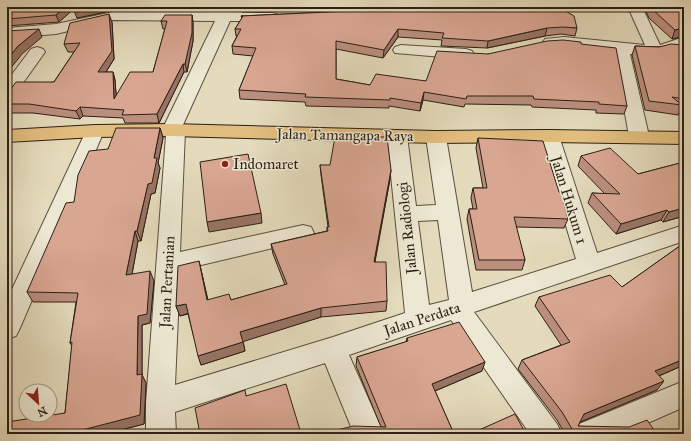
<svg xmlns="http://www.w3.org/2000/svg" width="691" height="441" viewBox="0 0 691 441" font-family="'IM FELL Great Primer',serif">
	<rect width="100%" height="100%" fill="#e4dbbc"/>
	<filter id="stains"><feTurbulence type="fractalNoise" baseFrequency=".005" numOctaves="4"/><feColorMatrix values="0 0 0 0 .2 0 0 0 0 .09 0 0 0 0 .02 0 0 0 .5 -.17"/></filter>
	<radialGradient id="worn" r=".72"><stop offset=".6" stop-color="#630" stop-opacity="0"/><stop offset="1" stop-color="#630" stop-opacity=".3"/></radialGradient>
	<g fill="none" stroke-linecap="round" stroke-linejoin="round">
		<defs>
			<path id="minor" d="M221,7H235L234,12L272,13L277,14L279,17L277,20L272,21H230L182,127L185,131L180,252L303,225L311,227L314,233L311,239L303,241L180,270L175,385L333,337L405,313L387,136L390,132L397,130L404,132L407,136L416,206L436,205L426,137L429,133L436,131L443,133L446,137L472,292L576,259L539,136L542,132L549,130L556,132L559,136L597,253L684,225V241L474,312L557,424L562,434H530L451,320L349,355L384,434H354L325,363L175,412L176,434H146V403L166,135L162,130L215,21L113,20L56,34L7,38V28L56,24L113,12H219ZM438,220L449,300L429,305L418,221Z
				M508,7L504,15C493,18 478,18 467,15L465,12L467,9L472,8Z
				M628,7H642L660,45L684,37V47C666,54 650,55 630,54L649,136L646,140L639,142L632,140L629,136L614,52L545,45L543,42L545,39L564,37L645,45Z
				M401,45L466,49L472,51L474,54L472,57L466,59L395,53L393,50L395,47Z
				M37,47L43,49L45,52L13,97L7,98V81L31,49Z
				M95,125L102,127L104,131L20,328L16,336L7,339V300L86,131L88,127Z
				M684,381V407L623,434H574L579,424Z"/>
			<path id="primary" d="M171,124L436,131L549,130L684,132V144L549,142L436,143L171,136L95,137L7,142V130L95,125Z"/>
		</defs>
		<use href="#minor" stroke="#5a4e3f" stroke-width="2"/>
		<use href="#primary" stroke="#2c1f15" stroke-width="2"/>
		<use href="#minor" fill="#ede8d3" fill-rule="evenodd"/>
		<use href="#primary" fill="#e2be7e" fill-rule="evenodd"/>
	</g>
	<path fill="#bb8f7e" stroke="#2c1f15" d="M7,7H193V11H173V8L111,9V11L77,18L75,7L59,22L7,26Z
		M242,7H360L263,12H242Z
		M644,7H684V36L672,39L649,18Z
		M394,9L577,28L575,36L561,34L545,36L487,48L441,46L442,40L398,37L383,58L336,49V79L370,85L426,81L488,54L581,44L627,106L624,114L596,113V110L532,107L531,105L465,104L464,107L423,100L420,111L389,106V108L306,106L305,102L240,99L239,90L253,56L233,54L232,46L237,36H236L235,29L242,18L241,16Z
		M192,15L193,23V41L187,72H184L159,123H125L123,118L83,116L80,119L33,113H7V90L54,82L74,52H68L64,44L112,22L114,59L106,72H113L115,80L116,95L153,72L165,29H163L161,21Z
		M684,45V108H681L678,115L645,110L632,55L635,46L659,47Z
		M160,128L163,138L158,163L160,168L155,193L151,194L141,241H138L132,274L154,281L150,323L142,325V375L146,383L144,424L105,434H7L65,413L72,346L70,343L76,302H33L27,292L74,202L108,149Z
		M478,138L559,192L568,219L564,228L516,227L525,260L522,270H476L467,219L469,209H473L471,198L473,188H483L476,148Z
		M581,156L638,174L684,162V216L663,222L661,220L616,234L588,203L592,193L605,194L578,166Z
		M320,165L390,179L375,262L387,301L386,311L321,317L243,341L245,351L201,365L188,314L180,316L176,306L199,261L208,300H231L285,285L273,254L271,244L327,231V227H328L321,175Z
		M684,243V365L659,376L657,390L580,422L578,426L657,434H565L557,420L518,369L522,360L561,345L535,306L539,297L622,287Z
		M407,338L482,371L435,391L454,434L381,427L356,366L357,357L406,342Z"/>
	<path fill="#987466" stroke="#2c1f15" d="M65,7H76L59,22L56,15Z
		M93,7H110L111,11L77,18L74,11Z
		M109,14L112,22L114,59L101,80L98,72Z
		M192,15L193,23V41L187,72L185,64Z
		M547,28L545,36L487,48L488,41Z
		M684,28V36L672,39L675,30Z
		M39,29L42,37L22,54L7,73V60L18,46Z
		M398,29V37L383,58L384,50Z
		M183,64L184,72L159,123L157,114Z
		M113,72L115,80L117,107L114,99Z
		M424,92L423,100L420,111L421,103Z
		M80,107L83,116L80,119L76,111Z
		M160,128L163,138L158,163L160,168L155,193L151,194L141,241L137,231L154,158Z
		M391,170L390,179L373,271L374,262Z
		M684,208V216L663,222L669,212Z
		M667,210L661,220L616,234L621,224Z
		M261,213L262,223L209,232L207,222Z
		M7,222L11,229L9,293L7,297Z
		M135,231L138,241L130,285L126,275Z
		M199,261L201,270L210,310L207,300Z
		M150,271L154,281L150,323L142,325V375L146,383L144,424L105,434H67L137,375L138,316Z
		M186,304L189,313L180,316L176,306Z
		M321,308V317L242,342L240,332Z
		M243,342L245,351L201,365L198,356Z
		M684,359V365L649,380L655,371Z
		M485,362L482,371L430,393L432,384Z
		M664,381L657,390L578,423L584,414Z
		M300,430L301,434H288Z"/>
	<path fill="#d9a692" stroke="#2c1f15" d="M7,7H65L56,15L7,19Z
		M75,7H93L74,11Z
		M508,7H559L574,16L577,28L563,27L547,28L488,41L442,38L444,33L398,29L384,50L336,41V79L370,85L376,74L426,81L437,51L488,54L547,41L563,40L581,42V44L616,48L627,106L599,104V102L534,99L533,96H467L466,99L424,92L421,103L390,98V100L305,97L306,94L239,90L256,48L232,46L241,29H235L243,16H241L394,9L496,10L508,8Z
		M651,7H684V28L675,30L652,9Z
		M109,14L112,51L98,72H113L114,99L130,72H153L167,21H161L165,15H192V33L185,64H183L157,114L122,115L124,110L80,107L76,111L29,104H7V90H10L16,82H54L80,43L64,44L70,23Z
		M39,29L18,46L7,60V31Z
		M671,44L684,45V99L672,97L682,105L649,101L635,46L659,47Z
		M116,128H160L154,158H157L152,183L148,184L137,231H135L126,275L150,271L147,314L138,316L137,375L142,374L140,415L67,434H7V422L65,413L72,342L70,343L78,293L27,292L66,203L74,202L78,175L89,151L108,149Z
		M335,137H387L391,170L374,262H386L387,301L321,308L240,332L243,342L198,356L186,304L176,306L178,266L199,261L207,300L229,294L231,300L287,284L271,244L328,231L327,227H329L320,165H330Z
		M478,138L543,141L559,192H561L568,219L514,217L525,260H479L469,209H477L473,188H487Z
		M610,148L638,174L684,162V208L669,212L667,210L621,224L592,193L620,194L581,156Z
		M248,154L261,213L207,222L200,162Z
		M684,243V359L655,371L664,381L584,414L578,426L629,427L647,420L657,434H575L562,412L522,360L570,342L539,297L610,275L622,287Z
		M459,322L485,362L432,384L454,434H322L353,426L386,427L357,357L408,341L407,338Z
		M286,384L300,430L288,434H200L195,408L245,390L246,396Z
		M515,414L526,434H470Z"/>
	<circle fill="#8f2418" stroke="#ede8d3" stroke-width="1.5" cx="225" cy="164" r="4"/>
	<g text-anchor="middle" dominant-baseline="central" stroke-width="3" stroke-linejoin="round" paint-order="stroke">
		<g font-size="15" fill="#2c1f15" stroke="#ede8d3">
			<text transform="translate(345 135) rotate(1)">Jalan Tamangapa Raya</text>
			<text transform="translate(569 200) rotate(73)">Jalan Hukum 1</text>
			<text transform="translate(407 228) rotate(-96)">Jalan Radiologi</text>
			<text transform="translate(167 282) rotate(-87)">Jalan Pertanian</text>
			<text transform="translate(422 319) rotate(-18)">Jalan Perdata</text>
		</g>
		<g font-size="15" fill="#2c1f15" stroke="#ede8d3" text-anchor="start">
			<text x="233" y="164">Indomaret</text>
		</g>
	</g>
	<rect width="691" height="441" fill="none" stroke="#e4dbbc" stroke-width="24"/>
	<rect x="8" y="8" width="675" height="425" fill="none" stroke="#2c1f15" stroke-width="2"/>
	<rect x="12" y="12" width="667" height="417" fill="none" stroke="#2c1f15"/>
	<g transform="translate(38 403) rotate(154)"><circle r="19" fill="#ede8d3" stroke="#a09887"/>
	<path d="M0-3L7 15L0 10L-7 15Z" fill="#8f2418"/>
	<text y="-6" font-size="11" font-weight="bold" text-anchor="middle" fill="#2c1f15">N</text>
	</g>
	<rect width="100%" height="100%" filter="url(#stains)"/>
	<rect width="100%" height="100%" fill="url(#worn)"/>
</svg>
